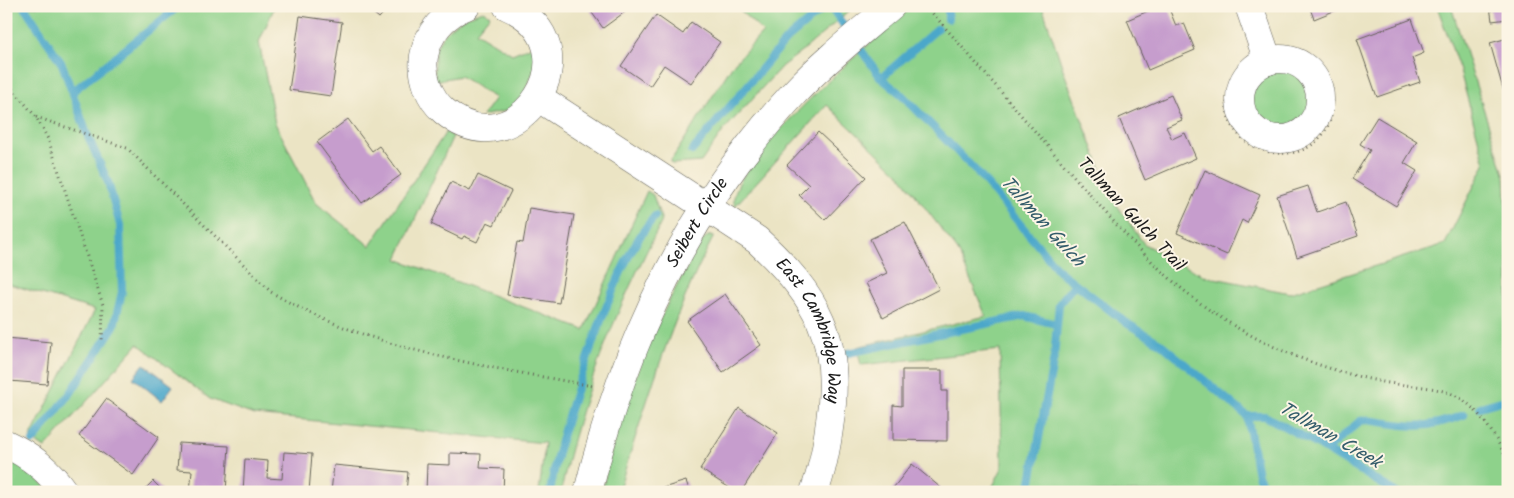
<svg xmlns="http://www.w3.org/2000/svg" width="1514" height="498" viewBox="0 0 1514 498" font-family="Kalam,sans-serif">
	<rect width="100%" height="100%" fill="#fcf5e5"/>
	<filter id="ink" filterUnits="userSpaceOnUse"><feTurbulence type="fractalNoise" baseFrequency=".02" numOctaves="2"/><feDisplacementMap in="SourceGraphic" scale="10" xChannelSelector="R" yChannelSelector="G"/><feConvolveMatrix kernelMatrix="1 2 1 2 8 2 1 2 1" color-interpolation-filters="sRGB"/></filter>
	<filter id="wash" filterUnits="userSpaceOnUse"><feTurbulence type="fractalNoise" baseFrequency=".0096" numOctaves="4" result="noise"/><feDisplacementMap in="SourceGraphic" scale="20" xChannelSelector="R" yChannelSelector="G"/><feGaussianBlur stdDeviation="1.12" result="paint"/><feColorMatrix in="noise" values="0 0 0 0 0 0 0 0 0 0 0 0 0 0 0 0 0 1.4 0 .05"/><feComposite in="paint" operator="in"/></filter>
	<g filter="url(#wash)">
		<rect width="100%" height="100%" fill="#ebe4c4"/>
		<path fill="#8ed28b" stroke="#557754" d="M6,6H275L259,42L275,123L316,203L370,246L446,132L453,136L397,259L584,330L647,191L653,195L662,221C617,308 580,396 561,492H539L545,443L254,415L210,399L138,344L45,448L30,438L95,310L6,283Z
			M735,6H855L800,53L782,66L724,130L701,162L672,164L670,162L732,66L763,32Z
			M913,6H1042L1065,75L1112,198L1144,244L1204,276L1290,293L1445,244L1485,164L1460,71L1437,6H1451L1505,177L1508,240V492H990L1002,468L1000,350L861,365L857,347L986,316L958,251L900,175L827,105L735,206C718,172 884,30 913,6Z
			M484,11L490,15L476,32L512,54L532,46L538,60L519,108L482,116L495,98L460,76L435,81C435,71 434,59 436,49C443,28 464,16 484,11Z
			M1249 99a31 31 0 1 1 62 0a31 31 0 1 1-62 0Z
			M710,235L714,236C671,317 646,405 618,492H602C617,416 649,333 688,266C693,255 699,240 710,235Z
			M18,460L51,492H6V474Z"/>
		<path fill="#4ca7ca" stroke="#346273" d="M144,364L173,386L162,401L133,378Z"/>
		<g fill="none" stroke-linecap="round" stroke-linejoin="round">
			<path stroke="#4ca7ca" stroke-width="8" d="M24,6L62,64L87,134L108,182L120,225L122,292L114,326L70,394L33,441
				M830,6L881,78L902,95L976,171L1059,271L1128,324L1160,343L1247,416L1258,475L1266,492
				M948,19V6
				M881,78L937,29
				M72,92L179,6
				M692,151L787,39L826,6
				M834,356L1024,316L1056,324
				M1480,407L1508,399
				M1247,416H1265L1320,446L1395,492
				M1327,450L1360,421L1367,420C1410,426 1421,431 1464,415
				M550,492C559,436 578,384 597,331C612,293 628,247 655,216
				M1029,492L1054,357L1059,304L1074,285"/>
		</g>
		<g id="blocks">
			<path fill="#c69dcd" d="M365,6H390L379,18Z
				M587,6H633L603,28Z
				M1160,6H1168L1176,26L1184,23L1195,50L1148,70L1127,20Z
				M1309,6H1346L1314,19Z
				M1490,6H1508V19L1492,21Z
				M656,15L683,34L691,22L720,42L691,83L664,65L650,86L621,66Z
				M300,16L342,22L331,96L289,90Z
				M1412,19L1424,53L1412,58L1420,82L1377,97L1357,39Z
				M1508,38V103H1507L1490,43Z
				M1171,95L1182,120L1166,127L1172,139L1185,133L1196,158L1145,180L1119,118Z
				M1377,117L1417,141L1404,163L1417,171L1396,206L1352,179L1370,150L1360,144Z
				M348,119L372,151L379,146L401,175L362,203L317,142Z
				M818,132L866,177L825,220L799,195L809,185L787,165Z
				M1205,170L1260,195L1247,223L1242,220L1227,255L1177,233Z
				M478,175L511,191L494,225L487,222L477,242L464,236L462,239L431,224L451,182L470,191Z
				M1308,186L1317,212L1346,202L1358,236L1297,257L1277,196Z
				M529,208L574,215L559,303L507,295L517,242L523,243Z
				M905,222L939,289L883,318L866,283L887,273L870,239Z
				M725,294L761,345L723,372L687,321Z
				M6,338L51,342L47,384L9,381L6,392Z
				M902,370H942V391H947V441L893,440V405L902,406Z
				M106,399L159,437L133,475L79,436Z
				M739,408L778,433L741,492H736L700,469Z
				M179,443L229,446L226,492H190L192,471L177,470Z
				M284,452L312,454L309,492H243L245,459L268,461L267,478L282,479Z
				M450,453L481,454L480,468L504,469L503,492H426L427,464L450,465Z
				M912,464L941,488L938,492H890Z
				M334,465L408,472L406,492H331Z
				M153,481L164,492H142Z
				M686,481L690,492H653V491Z"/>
		</g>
	</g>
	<g filter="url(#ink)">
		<use href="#blocks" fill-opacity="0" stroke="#646257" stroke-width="1"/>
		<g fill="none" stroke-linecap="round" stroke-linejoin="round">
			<defs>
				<g id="street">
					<path d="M466,6C444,14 428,33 424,56C421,76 429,98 444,111C517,174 600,45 507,6"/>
					<path d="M1249,6L1268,61"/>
					<circle cx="1280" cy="99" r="40"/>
					<path id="s1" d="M539,98L757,240C817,295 842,340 830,421C827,445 823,469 814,492"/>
					<path d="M6,444C30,455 49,470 64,492"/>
				</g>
				<g id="secondary">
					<path id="s2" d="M588,492C625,340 688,208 795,92C824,61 858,34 891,6"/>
				</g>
			</defs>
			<use href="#street" stroke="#646257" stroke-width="29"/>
			<use href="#secondary" stroke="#646257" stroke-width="29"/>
			<path stroke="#646257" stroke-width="3" stroke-dasharray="1 4" stroke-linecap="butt" d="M926,6C973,59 1019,113 1065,166C1119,228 1171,292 1245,332C1286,355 1331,371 1378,381C1404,387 1436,384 1460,398C1481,411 1498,440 1508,462
				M1241,65C1186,143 1307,188 1330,120C1333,110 1334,100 1331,90C1325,68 1312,55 1291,49
				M6,81L36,117L48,139L103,305L102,343
				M36,117L127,148L271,292C368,350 484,366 593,386
				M6,487L9,492"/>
			<use href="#street" stroke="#fff" stroke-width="28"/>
			<use href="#secondary" stroke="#fff" stroke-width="28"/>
		</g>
	</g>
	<g text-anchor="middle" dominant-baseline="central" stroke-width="4" stroke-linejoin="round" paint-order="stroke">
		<g font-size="18" fill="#1c1c1c" stroke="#fcf5e5">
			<text transform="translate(1131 215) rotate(47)">Tallman Gulch Trail</text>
			<text stroke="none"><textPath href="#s2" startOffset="292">Seibert Circle</textPath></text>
			<text stroke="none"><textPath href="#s1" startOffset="369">East Cambridge Way</textPath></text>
		</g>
		<g font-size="19" font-style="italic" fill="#325b6a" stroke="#fcf5e5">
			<text transform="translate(1042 222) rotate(48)">Tallman Gulch</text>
			<text transform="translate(1330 436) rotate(30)">Tallman Creek</text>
		</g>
	</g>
	<rect width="1514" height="498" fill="none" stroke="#fcf5e5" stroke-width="25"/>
</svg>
